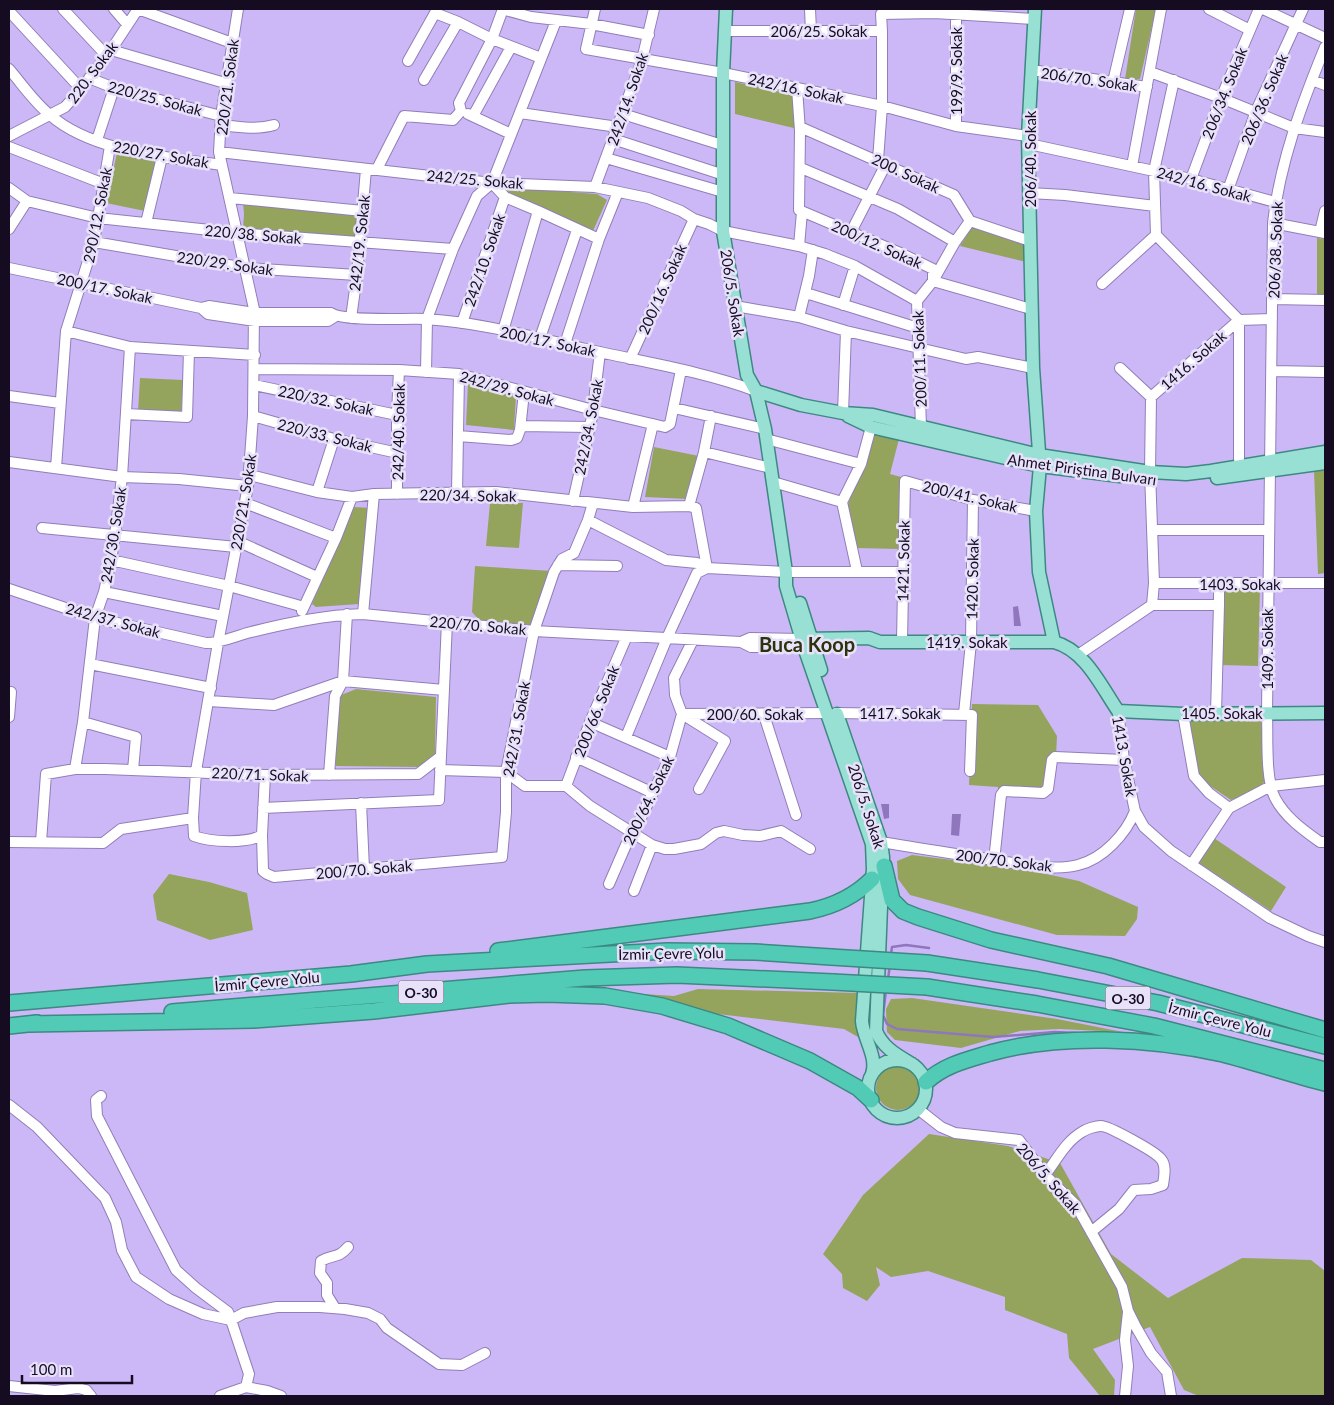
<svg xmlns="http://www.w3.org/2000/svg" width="1334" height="1405" viewBox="0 0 1334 1405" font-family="Lato,sans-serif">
	<rect width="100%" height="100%" fill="#cdb8f7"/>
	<path fill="#94a45d" d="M1136,9H1156L1140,79H1125Z
		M735,82L791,94L794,99L798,129L735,114Z
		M117,153L157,159L145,211L106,203Z
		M506,187L597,194L607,200L592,233L504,192Z
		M243,203L359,213L356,239L243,228L244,214Z
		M974,224L1028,242L1026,262L960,246Z
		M1317,238L1325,239V298H1317Z
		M140,378L183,380L181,414L138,412Z
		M468,384L516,396L514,430L466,425Z
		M874,434L899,439L890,474L901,477L898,549L856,548L847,507Z
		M654,447L699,456L688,499L645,497Z
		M1314,471H1325V573L1318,574Z
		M490,503H523L519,548L486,546Z
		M354,507L371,508L359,604L316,607L312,604Z
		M475,566L552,571L532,625L479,620L472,612Z
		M1223,588L1260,589L1258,666L1221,665Z
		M356,689L436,697L435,754L419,767L336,766L334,698Z
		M972,704L1038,705L1057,736L1056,757L1042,793L998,790V787L969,785Z
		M1188,721H1261L1266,777C1262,792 1244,795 1231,800L1200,779Z
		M1214,838L1286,887L1271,911L1199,863Z
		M912,855L1001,866L1051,875L1079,881L1138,907L1137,919L1125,936L1057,935L910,895L898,879L897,861Z
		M169,874L209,882L247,893L253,930L210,940L157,920L153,895Z
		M698,989L859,993L858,1037L844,1029L701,1012L628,993L674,996Z
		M912,998L1057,1019L1123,1032L1059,1029L1020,1031L961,1048L895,1040L887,1032L886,1009L891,999Z
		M876 1088a22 22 0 1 1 44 0a22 22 0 1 1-44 0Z
		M929,1134L1008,1146L1060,1163L1111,1254L1168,1298L1242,1258L1311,1260L1325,1271V1396H1199L1184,1390L1150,1327L1093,1349L1115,1380L1114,1396H1100L1069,1358L1067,1334L1005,1310V1297L928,1271L891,1277L876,1267L880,1285L867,1301L843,1288L842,1274L823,1254L863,1195Z"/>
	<path fill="#8f76bd" d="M1018,606L1021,626H1014L1013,607Z
		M881,804H889V818L884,819Z
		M952,814H961L959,836L951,835Z"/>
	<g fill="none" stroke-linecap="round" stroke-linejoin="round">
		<path stroke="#8f76bd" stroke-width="2.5" d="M891,954L892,947L906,945L929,948
			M888,979L890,965
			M886,990L883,1015L887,1024L897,1029L993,1037L1055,1032L1077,1033"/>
		<defs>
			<path id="minor" d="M63,9L106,55
				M114,9L127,24
				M138,9L232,43
				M238,9L221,116L219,152L254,309L253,416L248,486L218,643L196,771L193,818L194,836C210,842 247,844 262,835L265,775
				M502,9L531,17L591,24L649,35
				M595,9L586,49L723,73L797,88L882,106L956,126L1028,136
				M810,9L811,31
				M1209,9L1250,30
				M1263,9L1325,38
				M956,10V126
				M9,11L81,89
				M725,31H882L881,14L934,13L1034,19
				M1325,47C1302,103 1280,162 1273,223L1267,713C1268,735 1265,779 1275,798C1285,817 1303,830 1320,842H1325
				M111,50L225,83
				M408,61L435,13L458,22L492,39L541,58
				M9,69C22,84 34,102 50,115C92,152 167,157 221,165
				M1031,70L1147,87
				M1150,72L1221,98L1294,128L1325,132
				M89,78L114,88L221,116
				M424,80L458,22
				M1312,80L1325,85
				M1113,82L1130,9
				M797,88L800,131L799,210L898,252L933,269V281L1031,309
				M461,111L459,103L492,39L503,9
				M520,113L618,127
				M468,114L511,134
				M623,114L722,145
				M473,116L511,47
				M221,125C238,127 257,130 274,125
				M800,127L954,195L970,221L1030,241
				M9,136L65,107L81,89L111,50L138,9
				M613,139L724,175
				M97,140L114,88
				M1029,144L1191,179L1275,202
				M9,147L104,184
				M219,152L492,183L595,187L648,198L681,211L694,219L709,224L723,231L799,246L825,254L855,266L917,301
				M606,158L723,192
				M878,160L882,106V31
				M1132,166L1161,9
				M801,168L898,209L955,242
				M377,169L404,116L453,120L461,111
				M1191,179L1221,98L1259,9
				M492,183L505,197L538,211L599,239
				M595,187L642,60L654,9
				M9,188L27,201L98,218L238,233L453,249
				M1228,190L1256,111L1303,9
				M1029,193L1065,195L1155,206
				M230,198L363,211
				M146,223L162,157
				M1273,223L1325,233
				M9,229L27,201
				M851,232L886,164
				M1320,232L1325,211
				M1156,235L1154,171L1174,80
				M1156,235L1239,320
				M94,242L246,268L357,275
				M799,246L802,212
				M9,268L201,308L209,306L254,313H331C344,322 406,318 425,319C479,322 533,337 586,349C643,362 702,371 756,391
				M1102,284L1156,235
				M806,293L918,328
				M1273,299L1325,300
				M843,305L855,266
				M735,306L799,317L846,331L966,359L978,357L1033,368
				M201,308L208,314L255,321H328L336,316
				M799,317L809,276L813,250
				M351,318L357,275L366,169
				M1239,320L1272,319
				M462,323L505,197
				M66,331L130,347L255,355
				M503,331L538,211
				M540,338L577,230
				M565,344L599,239L618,192
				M630,359L694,219
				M1120,368L1151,397
				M255,369L399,370L459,374L593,410L665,427L670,424L681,370
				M1272,371L1325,372
				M426,372L427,319L453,249L477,196L492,183L556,21
				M254,385L397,415
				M9,396L60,403
				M674,408L765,429
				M843,413L846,331
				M126,414L187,417L189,351
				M253,416L334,439L398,453
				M521,426L590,427
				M921,428L917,301L933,281L955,242L970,221
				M458,436L511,440L517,438L520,430L524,392
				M766,439L861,464
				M704,452L771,468
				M1239,459V320
				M9,462L122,477L179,479L248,486
				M56,468L66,331L94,242L110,146
				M250,475L317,492L352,497L374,494L496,492L633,507L689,506L696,508L707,568L786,572H903
				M773,482L842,502
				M317,492L334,439
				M457,493L459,374
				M397,494V415L399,370
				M573,501L592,417L600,352
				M245,503L336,538
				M593,503L588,520L666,560L697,563L707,568
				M689,506L704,452L711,416
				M633,507L653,424
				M42,528L236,547
				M1153,530H1269
				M237,541L317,577
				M111,560L229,586L304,607
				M558,565L617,566
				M857,571L842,502L861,464L871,427
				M1154,583H1325
				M1219,584V605
				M9,589L95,618L206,643C222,643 235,636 251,632C288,623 325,615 363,614L534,631L741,642L750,638L802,639
				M104,592L223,616
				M302,611L336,538L352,497
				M363,614L374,494
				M693,640L674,678L675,695L682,714L725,741L699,789
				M741,642L751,647H804
				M902,642L905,481L973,500L1036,511
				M1078,655L1152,605
				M90,664L211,688
				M9,692H11L9,717
				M209,701L274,705L343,681L444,690
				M1118,711L1124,760L1135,811L1144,827L1171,851L1270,918L1308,936L1325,942
				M836,713L972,715L970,771
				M1216,713L1219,605H1152L1154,583L1150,472L1151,397L1239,320
				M964,714L971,642L973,500
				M1183,714L1194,776L1209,793L1229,808
				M764,715L796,815
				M83,722L136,737L133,770
				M590,722L670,757
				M626,737L667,638L697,573L707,568
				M576,757L653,793
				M75,769L83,722L95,618L104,592L111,560L115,535L122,477L130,347
				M440,770L506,772L525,786H566L590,806L652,845L665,849H674L701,844L716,833L724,831L743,835L760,836L781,831L810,849
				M329,775L335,696L343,681L347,614
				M566,786L590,722L627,636
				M361,803L364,869
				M263,808L439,800L447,622
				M262,835L263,871L267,874L274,877L502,857L506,812V772L534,631L554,572L562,559L574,553L588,520
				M9,842L103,843L121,829L193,818
				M41,842L46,774L75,769H105L265,775L418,774L440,757
				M881,842C922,849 964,855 1006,862C1029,865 1055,871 1078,865C1103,859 1126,834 1135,811
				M994,861L1001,795L1004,791L1043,793L1048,789L1052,760L1055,757L1124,760
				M1191,865L1229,808L1271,786L1325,780
				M609,884L632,831L636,828L670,757L682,714L828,713
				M634,891L652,845
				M101,1096L96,1100L97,1116L176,1270L196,1288L228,1312L231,1320L244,1313L277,1307H320L345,1309L368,1313L380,1319L387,1328L439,1364L462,1365L485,1353
				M9,1105L37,1127L105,1198L116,1222L122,1250L136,1277L169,1299L203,1314L231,1320L249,1374L246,1387L220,1396
				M918,1109L941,1127L955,1133L1019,1140L1045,1175L1076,1205L1122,1287L1128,1311L1136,1327L1151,1353L1167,1372L1171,1396
				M1045,1175C1056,1161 1066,1141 1082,1132C1086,1129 1096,1126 1101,1126C1109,1126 1156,1152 1161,1159C1167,1166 1164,1177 1163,1185L1151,1189L1134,1190L1119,1209L1091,1232
				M335,1308L327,1295V1283L320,1273L321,1261C333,1254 338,1259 348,1247
				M9,1386L55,1391L78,1388L86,1390L91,1396
				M246,1387L267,1391L281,1396
				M1125,1396L1128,1366L1125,1340L1128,1312"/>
			<path id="major" d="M726,9L723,73V231L747,375L756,391L765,429L786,572V586L804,647L872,844L873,869L862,1021C863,1038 878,1057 872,1074
				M1035,9L1028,136L1033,368L1040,466L1036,511L1039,572L1054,642
				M756,391L801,405L843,413L873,415L1039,455L1150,472L1186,474L1211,471L1325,452
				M848,416L871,427L1040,466L1120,476
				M1217,478L1325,463
				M800,603L821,670
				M802,639L869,638L880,642H1054C1085,650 1101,686 1118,711L1183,714L1325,713
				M837,714L881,842L883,857L876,1031C883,1048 897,1055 912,1064
				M868 1089a29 29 0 1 1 58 0a29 29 0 1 1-58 0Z"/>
			<path id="highway" d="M884,866L892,900L903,911L918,917L991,940L1108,966L1325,1030
				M498,951L810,911C834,906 854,897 872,879
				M927,963L1038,980L1158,1003L1325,1046
				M927,987L1037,1004L1154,1026L1325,1070
				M9,1003L351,974L427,964L500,960L667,951L755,952L831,957
				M172,1012L585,978L677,975L833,982
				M29,1024L254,1020L374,1011L509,995L547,994L605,996L662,1006L728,1026L810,1061L858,1088L871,1100
				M9,1026L37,1023
				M926,1082C944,1065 967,1060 990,1053C1062,1033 1151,1038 1223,1054C1257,1063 1291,1074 1325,1083"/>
		</defs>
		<use href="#minor" stroke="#917eb8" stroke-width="12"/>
		<use href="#major" stroke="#3d8882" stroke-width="15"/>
		<use href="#highway" stroke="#3d8882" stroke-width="18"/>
		<use href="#minor" stroke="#fff" stroke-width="10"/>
		<use href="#major" stroke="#97e0d3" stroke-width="12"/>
		<use href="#highway" stroke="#52cbb6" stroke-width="15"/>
		<defs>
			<path id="highway-bridge" d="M831,957L927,963
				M833,982L927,987"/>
		</defs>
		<use href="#highway-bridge" stroke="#3d8882" stroke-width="18" stroke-linecap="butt"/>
		<use href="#highway-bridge" stroke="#52cbb6" stroke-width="15"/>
	</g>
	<g text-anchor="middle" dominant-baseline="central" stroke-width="5" stroke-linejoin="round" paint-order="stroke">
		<g fill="#e8e1fa" stroke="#544c63" stroke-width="1">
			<rect x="398.5" y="980.5" width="45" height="23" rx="4"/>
			<rect x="1105.5" y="986.5" width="45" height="23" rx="4"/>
		</g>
		<g font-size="14" font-weight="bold" fill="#150c22">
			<text x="421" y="992">O-30</text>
			<text x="1128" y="998">O-30</text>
		</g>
		<g font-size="15" fill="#150c22" stroke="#e8e1fa">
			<text x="819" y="31">206/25. Sokak</text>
			<text transform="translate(956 71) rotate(-90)">199/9. Sokak</text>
			<text transform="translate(92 72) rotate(-53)">220. Sokak</text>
			<text transform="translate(1089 79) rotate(8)">206/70. Sokak</text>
			<text transform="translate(227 87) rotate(-83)">220/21. Sokak</text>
			<text transform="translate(796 88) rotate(12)">242/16. Sokak</text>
			<text transform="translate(1224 93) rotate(-68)">206/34. Sokak</text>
			<text transform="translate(155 98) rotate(15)">220/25. Sokak</text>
			<text transform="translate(627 99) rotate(-71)">242/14. Sokak</text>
			<text transform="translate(1264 99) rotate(-67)">206/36. Sokak</text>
			<text transform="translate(161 154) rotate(10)">220/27. Sokak</text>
			<text transform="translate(1030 159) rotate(-90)">206/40. Sokak</text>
			<text transform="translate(906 173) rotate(25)">200. Sokak</text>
			<text transform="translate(475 179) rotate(5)">242/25. Sokak</text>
			<text transform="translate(1204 184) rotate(15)">242/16. Sokak</text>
			<text transform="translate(97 215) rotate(-79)">290/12. Sokak</text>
			<text transform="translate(253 234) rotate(5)">220/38. Sokak</text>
			<text transform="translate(359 243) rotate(-84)">242/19. Sokak</text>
			<text transform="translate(877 244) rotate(24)">200/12. Sokak</text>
			<text transform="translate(1275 250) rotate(-88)">206/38. Sokak</text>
			<text transform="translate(484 260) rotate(-71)">242/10. Sokak</text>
			<text transform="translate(225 263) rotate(8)">220/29. Sokak</text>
			<text transform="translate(105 288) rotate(12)">200/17. Sokak</text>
			<text transform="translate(662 289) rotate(-66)">200/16. Sokak</text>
			<text transform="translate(733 293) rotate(81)">206/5. Sokak</text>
			<text transform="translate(548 341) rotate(12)">200/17. Sokak</text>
			<text transform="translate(919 359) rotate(-92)">200/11. Sokak</text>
			<text transform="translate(1193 360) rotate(-41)">1416. Sokak</text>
			<text transform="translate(507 388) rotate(15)">242/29. Sokak</text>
			<text transform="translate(326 400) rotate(12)">220/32. Sokak</text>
			<text transform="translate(588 427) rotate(-79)">242/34. Sokak</text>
			<text transform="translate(398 432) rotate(-89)">242/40. Sokak</text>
			<text transform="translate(325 435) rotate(14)">220/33. Sokak</text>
			<text transform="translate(1082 469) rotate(8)">Ahmet Piriştina Bulvarı</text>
			<text transform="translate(468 495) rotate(1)">220/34. Sokak</text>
			<text transform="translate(970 496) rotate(13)">200/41. Sokak</text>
			<text transform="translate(243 502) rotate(-81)">220/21. Sokak</text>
			<text transform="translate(113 535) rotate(-81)">242/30. Sokak</text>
			<text transform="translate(903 561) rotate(-89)">1421. Sokak</text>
			<text transform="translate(972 579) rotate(-89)">1420. Sokak</text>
			<text x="1240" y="584">1403. Sokak</text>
			<text transform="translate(113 620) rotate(15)">242/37. Sokak</text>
			<text transform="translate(478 625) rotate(5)">220/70. Sokak</text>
			<text x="967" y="642">1419. Sokak</text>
			<text transform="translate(1267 649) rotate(-90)">1409. Sokak</text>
			<text transform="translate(596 711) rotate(-68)">200/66. Sokak</text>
			<text x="900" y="713">1417. Sokak</text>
			<text x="1222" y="713">1405. Sokak</text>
			<text x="755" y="714">200/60. Sokak</text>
			<text transform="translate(516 729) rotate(-80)">242/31. Sokak</text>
			<text transform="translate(1125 756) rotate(80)">1413. Sokak</text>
			<text transform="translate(260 774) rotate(2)">220/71. Sokak</text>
			<text transform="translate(648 800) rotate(-64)">200/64. Sokak</text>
			<text transform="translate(867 806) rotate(72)">206/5. Sokak</text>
			<text transform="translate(1004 860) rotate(7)">200/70. Sokak</text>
			<text transform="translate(364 869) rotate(-5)">200/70. Sokak</text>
			<text transform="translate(671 953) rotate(-1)">İzmir Çevre Yolu</text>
			<text transform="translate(267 981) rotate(-5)">İzmir Çevre Yolu</text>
			<text transform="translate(1220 1019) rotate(14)">İzmir Çevre Yolu</text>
			<text transform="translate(1049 1178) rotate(49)">206/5. Sokak</text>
		</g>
		<g font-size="20" font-weight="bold" fill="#2c330c" stroke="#e8e1fa">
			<text x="807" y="644">Buca Koop</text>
		</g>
	</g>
	<rect width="1334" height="1405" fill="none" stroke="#150c22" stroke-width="20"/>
	<path d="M22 1375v8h110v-8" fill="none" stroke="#150c22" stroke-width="2.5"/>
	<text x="30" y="1375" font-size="15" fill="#150c22" stroke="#e8e1fa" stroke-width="4" paint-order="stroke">100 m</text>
</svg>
